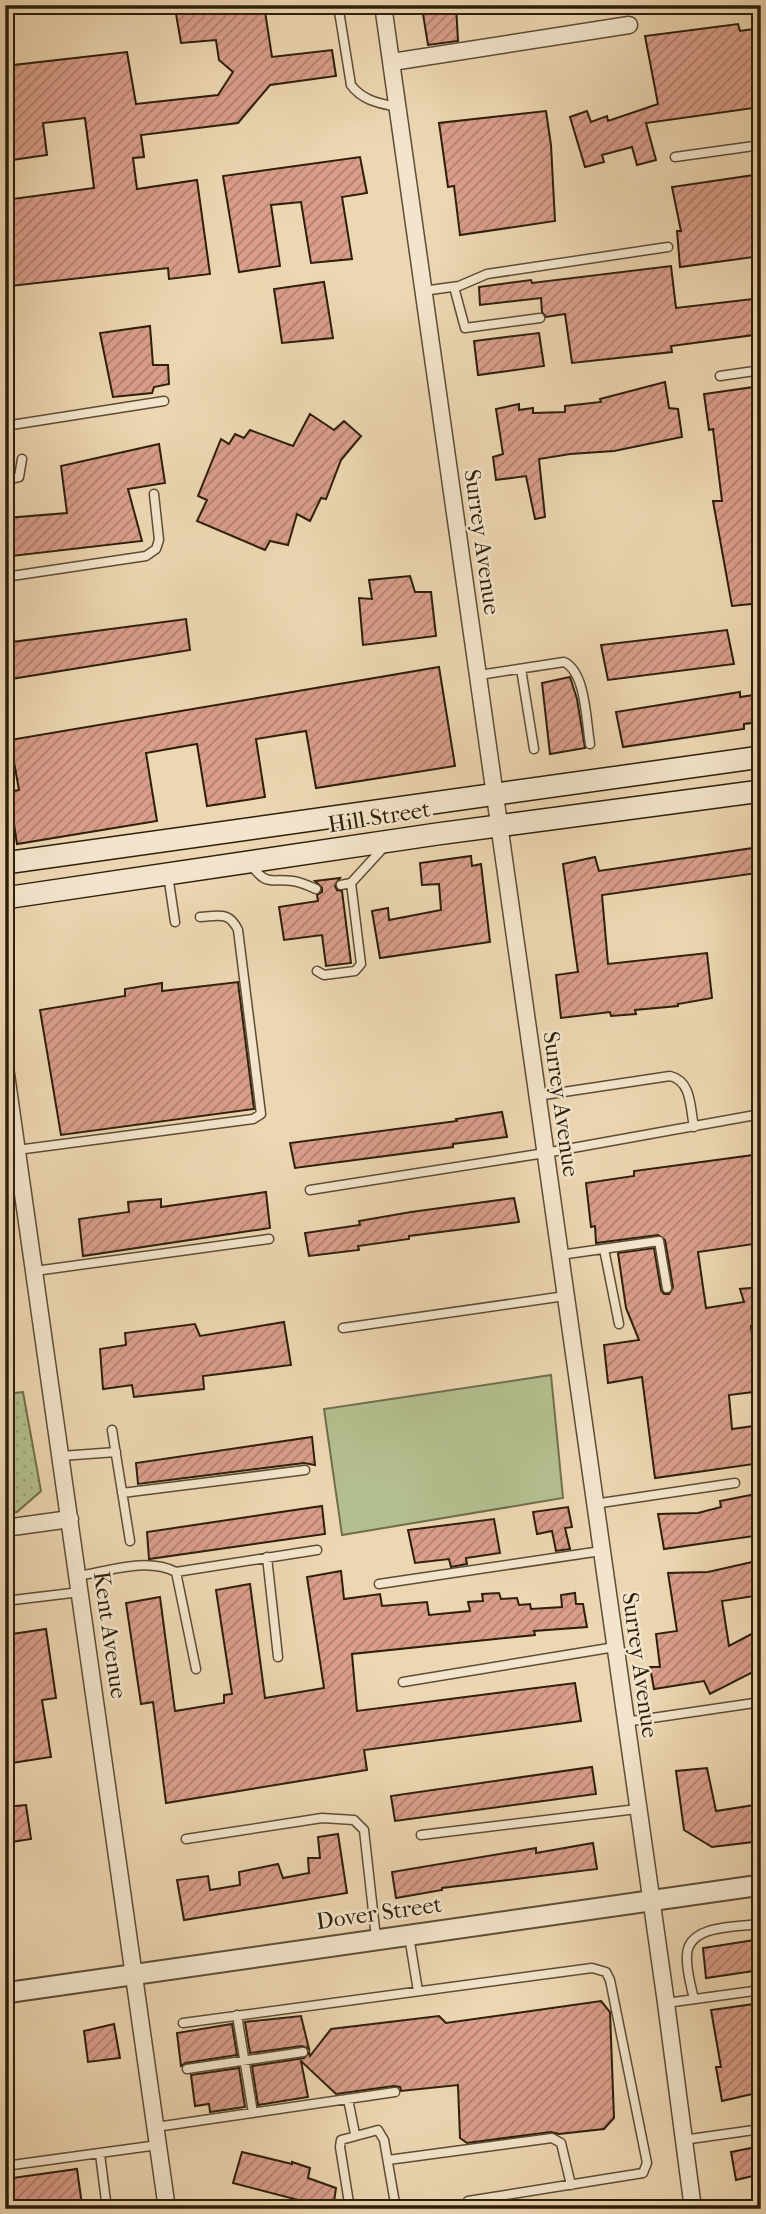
<svg xmlns="http://www.w3.org/2000/svg" width="766" height="2214" viewBox="0 0 766 2214" font-family="'IM FELL French Canon',serif">
	<defs>
		<pattern id="park-dots" width="8" height="8" patternUnits="userSpaceOnUse" patternTransform="scale(1.75)"><rect width="8" height="8" fill="#b4bf8f"/><path d="M2 2h.1M6 6h.1" fill="none" stroke="#9ba47a" stroke-width="1.8" stroke-linecap="round"/></pattern>
		<pattern id="building-hatch" width="6" height="6" patternUnits="userSpaceOnUse" patternTransform="scale(1.75)"><rect width="6" height="6" fill="#da9e8b"/><path d="M-1 1l2-2M0 6l6-6M5 7l2-2" fill="none" stroke="#b18070"/></pattern>
	</defs>
	<rect width="100%" height="100%" fill="#edd7b2"/>
	<filter id="stains"><feTurbulence type="fractalNoise" baseFrequency=".00286" numOctaves="4"/><feColorMatrix values="0 0 0 0 .2 0 0 0 0 .09 0 0 0 0 .02 0 0 0 .5 -.17"/></filter>
	<radialGradient id="worn" r=".72"><stop offset=".6" stop-color="#630" stop-opacity="0"/><stop offset="1" stop-color="#630" stop-opacity=".3"/></radialGradient>
	<path fill="#b4bf8f" stroke="#706f4c" stroke-width="2" d="M551,1375L563,1498L342,1535L324,1409Z"/>
	<path fill="url(#park-dots)" stroke="#706f4c" stroke-width="2" d="M23,1392L41,1491L17,1512L5,1514V1394Z"/>
	<path fill="url(#building-hatch)" stroke="#2d1f0a" stroke-width="2" d="M204,5H264L272,57L332,50L336,76L270,85L238,123L141,135L144,157L133,158L137,189L197,180L210,274L169,279L168,268L11,286L7,236H5V200L94,188L85,118L43,123L47,155L5,161V66L127,52L136,104L218,95L233,72L219,60L216,40L181,43L175,8Z
		M456,5L458,41L428,45L422,8Z
		M738,24L740,31L761,28V107L646,123L656,160L637,165L632,147L602,155L604,162L585,167L570,117L587,111L591,122L607,116L608,121L658,104L645,36Z
		M546,111L551,145L555,221L460,235L454,186L448,187L439,123Z
		M360,157L367,193L342,197L352,259L311,263L301,202L271,205L280,266L239,272L223,176Z
		M761,174V256L680,267L677,231H681L672,187Z
		M671,266L676,308L761,298V334L671,346L672,352L572,363L565,314L546,317L542,312L541,298L480,305L479,287L531,280L532,283Z
		M324,282L333,338L282,343L274,289Z
		M150,326L153,365H168L169,384L154,387L152,393L113,397L100,333Z
		M539,333L544,366L478,375L474,341Z
		M665,382L669,408L678,409L682,437L614,451L570,454L539,459L545,517L535,519L526,476L496,480L493,457L503,454L496,409L519,404V410L533,408V413L565,412V406L601,402L600,399Z
		M761,386V603L732,606L713,501H722L713,429L709,430L704,394Z
		M310,414L334,430L344,421L361,436L341,460L326,499L321,498L310,521L297,514L288,545L270,541L265,550L197,521L207,500L198,496L221,439L229,444L235,434L244,438L250,430L293,446Z
		M159,444L165,483L128,489L142,541L12,556L6,518L67,513L61,466Z
		M410,576L415,592H431L436,636L363,645L359,598L372,599L369,580Z
		M186,619L190,650L5,680V643Z
		M727,630L734,664L608,680L601,645Z
		M439,667L455,766L316,788L306,731L256,739L265,797L207,806L197,744L146,753L157,821L17,844L9,792L19,790L10,740Z
		M570,677L577,699L585,748L550,754L542,683Z
		M740,692V697L761,694V722L744,724V729L623,747L616,712Z
		M753,848L757,873L602,895L608,964L707,953L712,998L678,1004V1006L635,1010L636,1014L611,1016L610,1012L561,1018L556,975L578,972L563,864L595,857L599,871Z
		M471,856L472,866L481,864L490,942L380,958L372,911L388,908L389,920L441,910L439,884L422,885L420,863Z
		M340,878L335,886L337,890L342,891L351,963L326,966L322,935L284,940L279,907L318,901L317,895L322,892V888L315,881Z
		M238,982L254,1109L61,1135L40,1010L125,996V989L162,983V991Z
		M502,1112L507,1137L453,1144V1147L295,1168L290,1143L457,1121L456,1119Z
		M761,1154V1243L698,1252L706,1308L744,1302L740,1289L761,1287V1325L751,1326L754,1355L761,1354V1391L729,1395L732,1429L761,1425V1463L655,1478L642,1377L608,1383L604,1345L639,1340L626,1308L618,1253L654,1248L661,1290L664,1294H669L673,1287L665,1240L658,1235L596,1243L595,1226L591,1227L586,1183L634,1176V1171Z
		M266,1192L270,1228L83,1256L79,1219L129,1212L128,1202L161,1199V1207Z
		M514,1198L519,1222L409,1236V1239L358,1246L359,1250L309,1256L305,1233L360,1225L359,1221L411,1212Z
		M284,1322L291,1365L203,1376L204,1389L134,1397L132,1385L103,1389L100,1349L126,1345L125,1333L195,1324L200,1336Z
		M312,1437L315,1465L304,1463L138,1484L136,1463Z
		M761,1493V1535L664,1549L658,1514L698,1513L721,1507L720,1501Z
		M322,1506L325,1534L149,1559L147,1532Z
		M568,1507L572,1527L565,1528L570,1549L556,1551L552,1531L537,1534L533,1512Z
		M494,1519L500,1553L466,1558L467,1564L451,1567L449,1559L415,1563L408,1530Z
		M761,1560V1595L722,1601L729,1646L761,1629V1668L710,1694L704,1681L654,1689L650,1667H660L656,1634L677,1631L668,1573L708,1572Z
		M341,1571L344,1599L380,1594L382,1606L427,1602L429,1615L470,1611L468,1602L483,1601L482,1594L499,1593L501,1599L517,1598L519,1605L530,1604L531,1609L562,1607L561,1595L575,1593L576,1604H583L587,1627L534,1631L535,1635L352,1654L357,1711L575,1683L581,1721L364,1750L367,1770L166,1803L153,1702L141,1704L126,1603L160,1597L175,1711L224,1703V1695L232,1694L216,1590L250,1584L265,1698L324,1688L307,1577Z
		M46,1629L56,1698L42,1700L51,1757L5,1764V1635Z
		M592,1767L596,1794L395,1821L391,1796Z
		M707,1768L716,1811L761,1804V1841L712,1847L684,1830L676,1771Z
		M26,1805L31,1839L5,1843V1807Z
		M338,1834L347,1893L184,1920L177,1880L208,1876L210,1890L240,1885L239,1872L278,1864L283,1878L309,1873L308,1858H320L318,1837Z
		M593,1843L597,1869L442,1888V1890L396,1898L392,1872L536,1848V1853Z
		M761,1939V1970L706,1978L703,1948Z
		M601,2001L610,2012L614,2118L604,2129L559,2134L551,2132L467,2143L460,2138L458,2085L401,2091L400,2087L394,2086L336,2094L301,2061L308,2097L258,2105L252,2066L304,2058L309,2052L310,2056L331,2029L439,2016L446,2023Z
		M761,2003V2092L722,2101L716,2067H721L711,2010Z
		M301,2016L309,2049L302,2046L250,2053L245,2022Z
		M114,2024L120,2058L88,2062L84,2031Z
		M232,2024L237,2055L186,2063L181,2066L177,2033Z
		M239,2068L245,2107L210,2112L209,2104L195,2106L191,2075Z
		M761,2146V2174L736,2180L731,2152Z
		M242,2152L292,2164V2162L310,2168L308,2178L336,2188L333,2209L233,2183Z
		M77,2169L82,2205L55,2209H5V2179Z"/>
	<g fill="none" stroke-linecap="round" stroke-linejoin="round">
		<defs>
			<path id="service" d="M338,5L351,85C363,101 379,103 397,107
				M675,157L761,145
				M454,287L465,328L540,318
				M423,291L459,286L487,274L668,247
				M720,376L761,370
				M5,426L164,401
				M5,480L19,477L22,459
				M5,577L146,556L156,549L159,540L154,494
				M521,669L534,749
				M479,675L564,662C586,672 586,721 590,744
				M251,865C268,887 269,878 293,881C301,882 309,886 316,889
				M168,875L175,922
				M351,883L384,847
				M317,971L324,975L355,971L361,964L351,883L341,885
				M537,1096L670,1076C692,1081 690,1108 694,1127
				M17,1150L253,1119L261,1114L238,930C229,911 219,916 200,917
				M310,1190L545,1153L761,1114
				M604,1249L619,1324
				M560,1255L659,1241L667,1288
				M35,1271L269,1239
				M343,1328L565,1296
				M112,1430L130,1541
				M61,1456L116,1452
				M122,1493L305,1470
				M594,1504L735,1483
				M267,1557L278,1657
				M176,1572L196,1669
				M78,1576C109,1571 147,1557 176,1572L317,1550
				M379,1584L601,1551
				M5,1601L80,1592
				M403,1682L615,1647
				M625,1722L761,1702
				M421,1835L637,1809
				M186,1839L322,1818L354,1820L364,1830L376,1938
				M409,1936L418,1991
				M694,1999C691,1986 686,1970 687,1956C687,1924 738,1927 761,1924
				M666,2003L761,1990
				M237,2015L253,2113
				M183,2023L592,1968L606,1972L610,1980L647,2163L643,2173L468,2201
				M187,2069L303,2052
				M348,2099L355,2134
				M156,2127L395,2092
				M683,2140L761,2129
				M100,2154L107,2209
				M388,2160L552,2138L561,2143L571,2185
				M5,2166L158,2145
				M350,2209L340,2147L341,2140L378,2130L384,2140L396,2209"/>
			<path id="minor" d="M383,5L666,2003L693,2209
				M392,62L629,25
				M5,1067L167,2209
				M5,1528L70,1519"/>
			<path id="tertiary" d="M5,1993L761,1885"/>
			<path id="secondary" d="M5,863L761,757
				M5,898L437,834L761,791"/>
		</defs>
		<use href="#service" stroke="#5d4d34" stroke-width="11"/>
		<use href="#minor" stroke="#5d4d34" stroke-width="19"/>
		<use href="#tertiary" stroke="#5d4d34" stroke-width="23"/>
		<use href="#secondary" stroke="#2d1f0a" stroke-width="24"/>
		<use href="#service" stroke="#f3e5cd" stroke-width="8"/>
		<use href="#minor" stroke="#f3e5cd" stroke-width="16"/>
		<use href="#tertiary" stroke="#f3e5cd" stroke-width="19"/>
		<use href="#secondary" stroke="#f3e5cd" stroke-width="21"/>
	</g>
	<g text-anchor="middle" dominant-baseline="central" stroke-width="5" stroke-linejoin="round" paint-order="stroke">
		<g font-size="23" fill="#2d1f0a" stroke="#f3e5cd">
			<text transform="translate(482 542) rotate(82)">Surrey Avenue</text>
			<text transform="translate(379 817) rotate(-9)">Hill Street</text>
			<text transform="translate(561 1104) rotate(82)">Surrey Avenue</text>
			<text transform="translate(110 1635) rotate(82)">Kent Avenue</text>
			<text transform="translate(640 1665) rotate(82)">Surrey Avenue</text>
			<text transform="translate(379 1913) rotate(-8)">Dover Street</text>
		</g>
	</g>
	<rect width="766" height="2214" fill="none" stroke="#edd7b2" stroke-width="28"/>
	<rect x="7" y="7" width="752" height="2200" fill="none" stroke="#2d1f0a" stroke-width="3.5"/>
	<rect x="14" y="14" width="738" height="2186" fill="none" stroke="#2d1f0a" stroke-width="2"/>
	<rect width="100%" height="100%" filter="url(#stains)"/>
	<rect width="100%" height="100%" fill="url(#worn)"/>
</svg>
